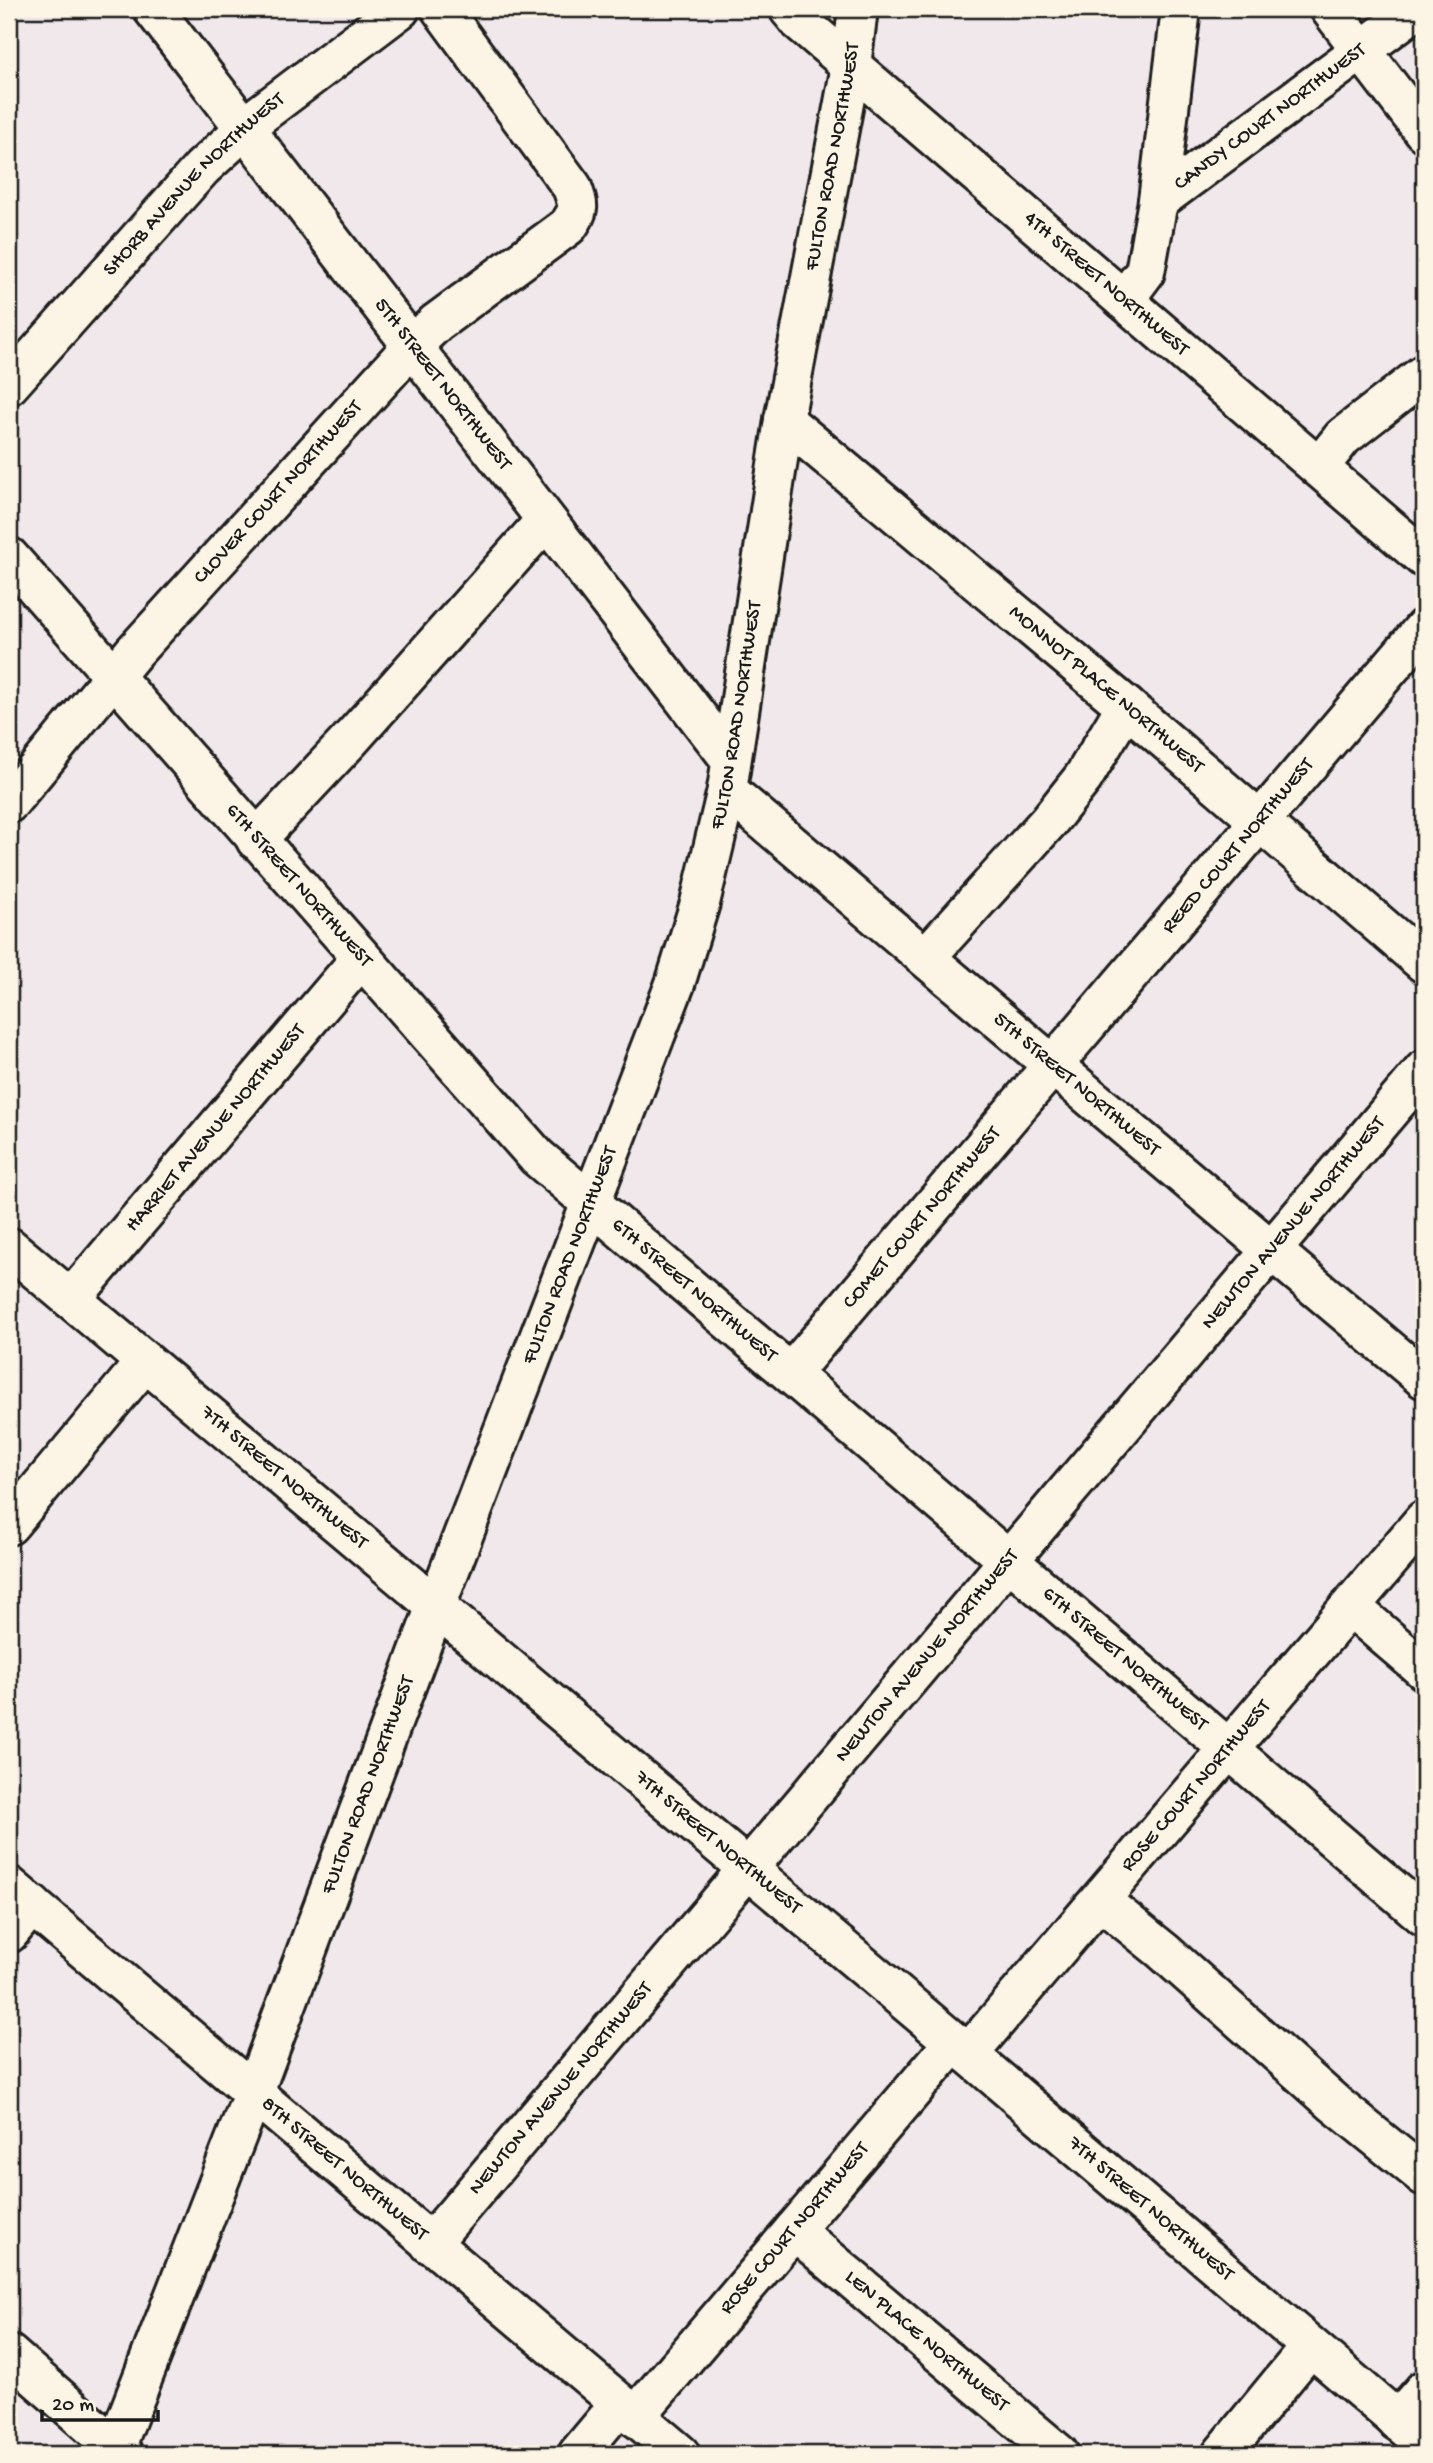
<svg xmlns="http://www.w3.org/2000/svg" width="1433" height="2463" viewBox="0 0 1433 2463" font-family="'Gochi Hand',sans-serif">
	<rect width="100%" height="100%" fill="#f1e8ec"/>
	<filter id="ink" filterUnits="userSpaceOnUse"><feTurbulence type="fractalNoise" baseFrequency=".0143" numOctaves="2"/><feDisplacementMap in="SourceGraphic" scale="14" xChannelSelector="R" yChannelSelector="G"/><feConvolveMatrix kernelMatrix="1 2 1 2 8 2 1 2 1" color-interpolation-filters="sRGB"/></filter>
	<g filter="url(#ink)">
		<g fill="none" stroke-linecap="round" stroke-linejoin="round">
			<defs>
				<g id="minor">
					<path id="s1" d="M789,9L799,21L1424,558"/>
					<path d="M1330,9L1424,132"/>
					<path id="s2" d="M1158,201L1417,9"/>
					<path d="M1124,300L1145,272L1158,201L1181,9"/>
					<path id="s3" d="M9,385L202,168L261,114L400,9"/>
					<path id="s4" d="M784,420L1126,706L1424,963"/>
					<path d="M1319,467L1343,437L1424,374"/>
					<path id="s5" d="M727,790L1424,1379"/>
					<path id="s6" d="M9,803L133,653L413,345L436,323L568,226C580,209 579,207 572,187L441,9"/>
					<path d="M256,840L349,741L545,521"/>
					<path d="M926,957L1049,821L1083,778L1126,706"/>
					<path id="s7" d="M591,1203L1424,1916"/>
					<path id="s8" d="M9,1247L968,2054L1424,2443"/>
					<path id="s9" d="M71,1299L361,958"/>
					<path id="s10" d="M791,1373L1424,628"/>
					<path d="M9,1525L145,1362"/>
					<path d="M1351,1607L1424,1670"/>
					<path id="s11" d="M9,1886L680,2454"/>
					<path d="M1100,1900L1163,1951L1335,2104L1424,2176"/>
					<path d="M9,1933L32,1905"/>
					<path id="s12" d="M968,2054L1424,1520"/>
					<path id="s13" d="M794,2230L1059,2454"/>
					<path id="s14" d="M430,2244L1424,1070"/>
					<path d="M9,2354L123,2454"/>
					<path id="s15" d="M635,2417L954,2042"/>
					<path d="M1397,2421L1424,2390"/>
					<path d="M578,2454L620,2404"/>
					<path d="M1222,2454L1310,2347"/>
				</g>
				<g id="major">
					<path id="s16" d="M153,9L731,760"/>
					<path id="s17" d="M9,557L537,1157L591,1203"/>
					<path id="s18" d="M113,2454L253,2094L436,1606L675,984L700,903L727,790L784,420L851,66L858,9"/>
				</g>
			</defs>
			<use href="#minor" stroke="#1c1c1c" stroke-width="44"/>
			<use href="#major" stroke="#1c1c1c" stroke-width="44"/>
			<use href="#minor" stroke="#fcf5e5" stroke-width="38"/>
			<use href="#major" stroke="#fcf5e5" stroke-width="38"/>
		</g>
	</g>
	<g text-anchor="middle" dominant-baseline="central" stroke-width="5" stroke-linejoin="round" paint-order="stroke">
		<g font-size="21" fill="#1c1c1c" stroke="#fcf5e5">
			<text stroke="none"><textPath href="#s2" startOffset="140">CANDY COURT NORTHWEST</textPath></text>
			<text stroke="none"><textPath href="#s18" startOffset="2417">FULTON ROAD NORTHWEST</textPath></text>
			<text stroke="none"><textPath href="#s3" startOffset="273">SHORB AVENUE NORTHWEST</textPath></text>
			<text stroke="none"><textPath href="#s1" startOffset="420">4TH STREET NORTHWEST</textPath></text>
			<text stroke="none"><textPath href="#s16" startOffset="474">5TH STREET NORTHWEST</textPath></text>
			<text stroke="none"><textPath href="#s6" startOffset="411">CLOVER COURT NORTHWEST</textPath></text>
			<text stroke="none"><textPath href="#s4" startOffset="420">MONNOT PLACE NORTHWEST</textPath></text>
			<text stroke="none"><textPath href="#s18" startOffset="1850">FULTON ROAD NORTHWEST</textPath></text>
			<text stroke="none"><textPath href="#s10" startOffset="691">REED COURT NORTHWEST</textPath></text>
			<text stroke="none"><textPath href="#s17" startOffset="438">6TH STREET NORTHWEST</textPath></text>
			<text stroke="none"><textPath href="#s5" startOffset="457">5TH STREET NORTHWEST</textPath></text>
			<text stroke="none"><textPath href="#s9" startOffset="224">HARRIET AVENUE NORTHWEST</textPath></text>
			<text stroke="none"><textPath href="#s10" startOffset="203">COMET COURT NORTHWEST</textPath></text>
			<text stroke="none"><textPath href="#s14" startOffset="1337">NEWTON AVENUE NORTHWEST</textPath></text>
			<text stroke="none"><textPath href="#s18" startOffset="1283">FULTON ROAD NORTHWEST</textPath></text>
			<text stroke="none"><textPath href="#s7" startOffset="135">6TH STREET NORTHWEST</textPath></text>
			<text stroke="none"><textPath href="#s8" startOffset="359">7TH STREET NORTHWEST</textPath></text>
			<text stroke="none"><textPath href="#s14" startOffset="770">NEWTON AVENUE NORTHWEST</textPath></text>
			<text stroke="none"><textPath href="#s7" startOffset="702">6TH STREET NORTHWEST</textPath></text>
			<text stroke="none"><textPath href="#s18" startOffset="716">FULTON ROAD NORTHWEST</textPath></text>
			<text stroke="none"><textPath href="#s12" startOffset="352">ROSE COURT NORTHWEST</textPath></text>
			<text stroke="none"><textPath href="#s8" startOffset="926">7TH STREET NORTHWEST</textPath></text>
			<text stroke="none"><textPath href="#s14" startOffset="203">NEWTON AVENUE NORTHWEST</textPath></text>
			<text stroke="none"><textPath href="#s11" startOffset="439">8TH STREET NORTHWEST</textPath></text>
			<text stroke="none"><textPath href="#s8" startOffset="1493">7TH STREET NORTHWEST</textPath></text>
			<text stroke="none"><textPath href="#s15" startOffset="247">ROSE COURT NORTHWEST</textPath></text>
			<text stroke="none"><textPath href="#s13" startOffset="173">LEN PLACE NORTHWEST</textPath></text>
		</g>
	</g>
	<rect width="1433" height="2463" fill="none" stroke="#fcf5e5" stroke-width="35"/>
	<rect x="18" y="18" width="1398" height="2428" fill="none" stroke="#1c1c1c" stroke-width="2.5" filter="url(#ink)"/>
	<path d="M42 2410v10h116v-10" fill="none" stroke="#1c1c1c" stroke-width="3.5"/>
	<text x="52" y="2410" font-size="21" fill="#1c1c1c" stroke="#fcf5e5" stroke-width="5" paint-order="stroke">20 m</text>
</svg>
